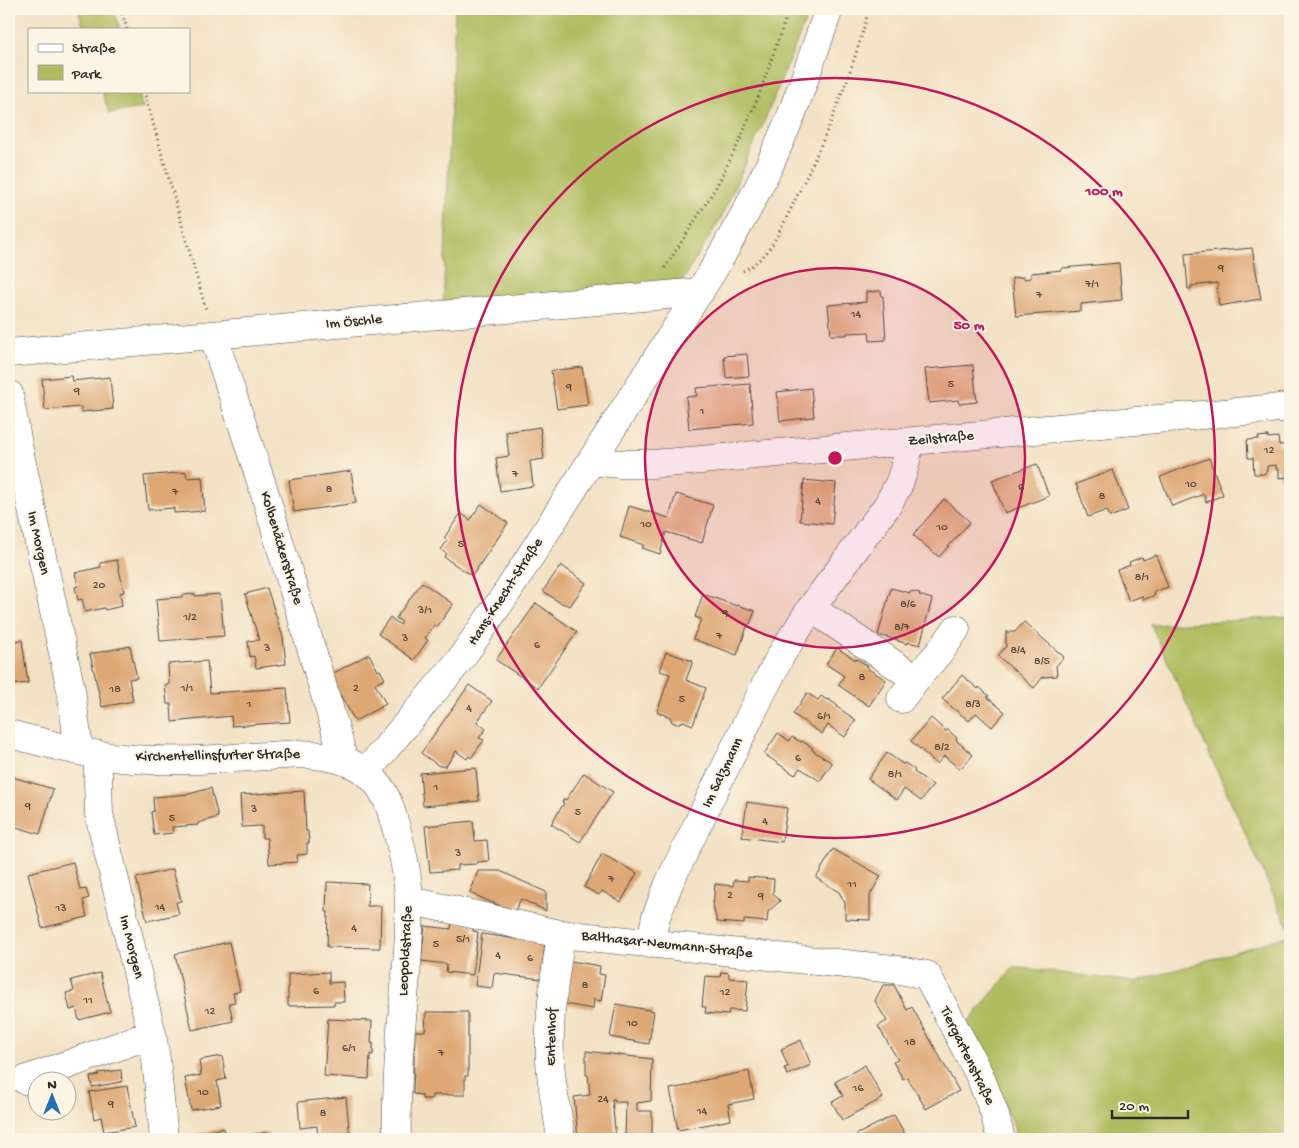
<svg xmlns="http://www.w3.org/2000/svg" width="1299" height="1148" viewBox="0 0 1299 1148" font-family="'Gochi Hand',sans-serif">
	<rect width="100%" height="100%" fill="#fcf5e5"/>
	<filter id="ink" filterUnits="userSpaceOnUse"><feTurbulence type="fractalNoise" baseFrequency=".02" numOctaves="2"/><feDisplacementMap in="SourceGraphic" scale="10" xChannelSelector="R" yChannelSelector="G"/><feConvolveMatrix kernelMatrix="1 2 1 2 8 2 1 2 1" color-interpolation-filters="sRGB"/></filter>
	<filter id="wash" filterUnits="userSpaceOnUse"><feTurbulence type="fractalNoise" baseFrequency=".0096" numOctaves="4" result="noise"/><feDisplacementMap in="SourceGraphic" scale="20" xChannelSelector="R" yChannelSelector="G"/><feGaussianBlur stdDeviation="1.12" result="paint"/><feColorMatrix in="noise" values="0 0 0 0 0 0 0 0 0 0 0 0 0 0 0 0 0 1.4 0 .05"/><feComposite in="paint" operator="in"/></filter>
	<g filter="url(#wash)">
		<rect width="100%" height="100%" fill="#f2e1c4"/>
		<path fill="#afbc5f" stroke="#6d7445" d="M78,9H114L120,29H84Z
			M455,9H808L805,22L767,115L721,218L681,283L443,307Z
			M102,91H138L143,108L109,113Z
			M1290,617V932L1151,625Z
			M1290,935V1139H1016L1014,1127L966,1024L1014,967L1136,982Z"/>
		<g id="blocks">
			<path fill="#dea876" d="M1252,248L1261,299L1219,306L1217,283L1191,286V289H1188L1185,254Z
				M1119,263L1122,300L1081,304V311L1016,316L1012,278L1024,277V279L1031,278V273L1062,270V268Z
				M881,291L882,297L883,296L886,340L870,341L869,332L847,333V335H831L828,305L866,302V292Z
				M747,354L749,376L726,378L724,356Z
				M973,365L977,402L959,404L958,400L929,403L925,369Z
				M582,367L588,405L557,409L551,371Z
				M71,376L72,381L110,377L113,409L81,412V407L45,410L42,379Z
				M750,384L753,423L689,429L686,397L697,396L696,388Z
				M811,388L814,417L780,421L777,392Z
				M540,427L544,459L530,461L533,486L500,491L496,458L509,456L506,432Z
				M1268,436V438L1278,437L1279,445L1290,444V477L1279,478V469H1276V465L1267,466V470L1264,474H1254L1253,458H1248L1247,440L1259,439L1258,437Z
				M1209,458L1223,495L1206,502L1204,494L1172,506L1160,477Z
				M1037,464L1049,496L1005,513L992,480Z
				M1113,470L1128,510L1110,517L1107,510L1088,517L1076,484Z
				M351,471L356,503L294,512L289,480Z
				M186,472L187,478L202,477L205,511L174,513V508L148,510L144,476Z
				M804,480L836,483L832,524L800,521Z
				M676,494L713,505L702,543L666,532L660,554L642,548L644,545L620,537L629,506L669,518Z
				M944,499L970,522L939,557L913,535Z
				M481,504L508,523L472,576L444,557L447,554L441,550L447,541L444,538L461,513L470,520Z
				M1156,555L1168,587L1154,592L1155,595L1143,600L1142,596L1129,601L1117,570L1130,565L1129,562L1142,557L1143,560Z
				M117,560L124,592L120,593L122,606L105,610L104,608L85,612L82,599L78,600L75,587L78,586L75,573L101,567L100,563Z
				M561,565L586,583L570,606L559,602L543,591Z
				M422,582L453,604L437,627L434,625L425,638L428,640L414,660L378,634L390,617L400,625L402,622L396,618Z
				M267,588L283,637L286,664L256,668L254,656L250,657L248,641L259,640L245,594Z
				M891,588L910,593V591L920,593L919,595L932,599L920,645L907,642V644L898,641V640L878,635Z
				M195,594V596L220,594L224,636L160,641L156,599L182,597V595Z
				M703,594L737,606V605L755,611L750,624H748L737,655L693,639L701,619L695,617Z
				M536,603L577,632L538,688L496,660Z
				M1024,622L1064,657L1056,666L1057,676L1043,677L1034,688L998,656L1006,646V632H1015Z
				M22,640L28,683L11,685L10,678H9V642Z
				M130,646L137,678L129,679L133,701L102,707L90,654Z
				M837,648L856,660L857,659L868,666L867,668L886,680L869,706L838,685L844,676L826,664Z
				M666,652L693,661L686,680L706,688L693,725L683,721L677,724L672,722L670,717L657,712L670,674L660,671Z
				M369,654L378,671L380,670L385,679L375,684L386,704L355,721L340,694L337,696L330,675Z
				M207,661L210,693L287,688L290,722L232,726L231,716L172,722L171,704H167L165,685H169L168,664Z
				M962,675L978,689L979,687L989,696L987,697L1005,712L992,727L976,713L969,721L942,699Z
				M469,685L492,701L477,722L486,729L479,738L484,740L471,758L469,756L467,759L456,751L446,766H439L421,753Z
				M807,693L818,700L821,696L827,700L828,699L838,706L837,707L856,720L845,737L828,725L822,734L793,714Z
				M931,718L946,731L948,730L957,738L956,740L973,755L960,769L944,756L937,764L911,741Z
				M778,733L789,741L792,737L801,742L802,741L813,748L812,750L832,763L820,781L800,768L795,775L764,754Z
				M887,753L903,764L905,763L915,770L914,772L933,785L921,801L904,789L897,800L868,779Z
				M476,768L479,801L423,806L420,773Z
				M584,773L613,792L580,842L551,824L564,803L562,802L564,799L566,800Z
				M9,776L53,789L40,834L9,825Z
				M211,788L218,817L198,823V825L172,827L173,833L154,835L151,812L154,811L153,797L189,794Z
				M304,791L306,831H308L309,843H307V854L297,855L298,862L269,864L267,838H262V826L242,827L240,795Z
				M747,802L787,808L782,842L742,837Z
				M473,821L475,841L487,840L489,861L477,862V864L458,865V870L430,872L425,826Z
				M833,849L881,876L870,895V920L845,919V903L839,892L816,878Z
				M602,854L637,873L621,902L602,891L599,895L584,887Z
				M73,862L80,890L86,889L89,898L83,900L87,917L42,928L28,873Z
				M173,869L181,901L176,902L179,914L147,921L136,878Z
				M478,871H500L546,892V911L521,899L514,912L470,893Z
				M748,877L774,879L773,893L780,901L768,912L767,922L744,920V924L717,922L713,906L715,884L733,886L734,880L748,881Z
				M327,882L368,884L367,906H381L380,948L327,947L328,912H326Z
				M452,921L473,925V931L478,932L473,975L446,972L447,964L421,961L425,926L451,929Z
				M482,934L545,943L541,979L494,973L492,988L475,986Z
				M229,942L240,991L233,993L235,1002L229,1003L233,1021L192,1030L175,954Z
				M571,961L600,966L599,974L605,975L601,1001L594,999L593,1009L564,1004Z
				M329,972V983L343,982L344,1002H334V1005L288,1006V974Z
				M721,972L729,973V978L748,980L745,1011L729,1010L728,1015L705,1013L706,1007H702L705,976L720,977Z
				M100,973L110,1012L79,1020L76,1008L70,1010L66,993L74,991L71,980Z
				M883,985H894L907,1010L912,1007L959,1091L926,1109L907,1077L903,1079L893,1062L898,1060L878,1026L887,1021L875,1001Z
				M616,1004L654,1011L649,1044L610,1037Z
				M426,1012H468V1076H465V1095H432V1099H422V1095L413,1094L415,1031H425Z
				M328,1019L372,1021L371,1043H373V1055L370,1054L369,1079L324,1076Z
				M801,1040L811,1065L787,1075L784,1068L788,1067L781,1049Z
				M586,1051L652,1059L651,1101L637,1103V1111H652V1139H625L626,1102H615V1099H612L616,1139H578L574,1097L590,1095L588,1075H586Z
				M222,1056L226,1079L217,1081L221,1105L191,1110L185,1078L201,1075L199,1060Z
				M865,1065L883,1098L842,1120L832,1102L843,1096L835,1082Z
				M121,1070L122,1082L92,1087L90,1077L99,1075L98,1073Z
				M749,1071L754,1099L728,1104L731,1120L678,1130L670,1089L686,1086L700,1081Z
				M127,1086L135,1127L104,1132L101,1117L94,1119L89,1092Z
				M346,1097L350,1139H318L317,1126L300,1128L298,1102Z
				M894,1115L908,1139H858L856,1135Z
				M223,1128L225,1139H194L193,1134Z
				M268,1132L269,1139H246L245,1136Z"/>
		</g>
	</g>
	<g filter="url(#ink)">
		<use href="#blocks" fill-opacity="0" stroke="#494642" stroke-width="1"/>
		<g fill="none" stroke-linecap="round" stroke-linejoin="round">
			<defs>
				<path id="minor" d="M213,335L264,491L335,728L344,761
					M9,353L700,292
					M9,394L18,445L71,690L79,751
					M591,461L620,464H653L701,460L1290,407
					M811,608L916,679L942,649L956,629
					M901,699L916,679
					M9,734C46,743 83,754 121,758C181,764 241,757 300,754C327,755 359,760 376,782C388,796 392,814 397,831C402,849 406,867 408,886C412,934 405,982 401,1030C398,1066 396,1103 397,1139
					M98,755V781L99,814L152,1034L156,1059L164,1139
					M366,772L460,660L508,591L712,272L747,210L770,164L791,116L807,72L829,9
					M409,901C460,910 510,924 561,934L893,969L927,975L980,1076L994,1112L1001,1139
					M561,934C555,975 548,1018 550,1060C551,1087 558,1113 561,1139
					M650,944L656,917L670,881L761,694L781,655L811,608L887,506L899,484L904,469L907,455L906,442
					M25,1080L152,1034"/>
			</defs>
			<use href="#minor" stroke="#494642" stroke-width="29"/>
			<path stroke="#494642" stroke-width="3" stroke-dasharray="1 4" stroke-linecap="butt" d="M121,9L127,29
				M144,91L206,310
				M665,268L715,189L740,140L760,92L789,9
				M743,271C752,266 760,260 767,252C779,236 787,216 796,198C826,138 852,74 869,9"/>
			<use href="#minor" stroke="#fff" stroke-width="28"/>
		</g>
	</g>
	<circle cx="835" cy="458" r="190" fill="#c2185b" fill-opacity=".12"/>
	<g fill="none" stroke="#c2185b" stroke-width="2.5">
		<circle cx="835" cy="458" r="190"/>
		<circle cx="835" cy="458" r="380"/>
	</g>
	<g text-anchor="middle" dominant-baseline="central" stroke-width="4" stroke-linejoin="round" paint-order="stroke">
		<g font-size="12" fill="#584a3e">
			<text x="1221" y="269">9</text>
			<text x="1092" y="285">7/1</text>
			<text x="1039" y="296">7</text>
			<text x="856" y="315">14</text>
			<text x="951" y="385">5</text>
			<text x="569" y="388">9</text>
			<text x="77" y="392">9</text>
			<text x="702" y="412">1</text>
			<text x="1269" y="451">12</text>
			<text x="515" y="475">7</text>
			<text x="1191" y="485">10</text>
			<text x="1021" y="488">6</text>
			<text x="329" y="490">8</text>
			<text x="175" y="493">7</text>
			<text x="1102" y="497">8</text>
			<text x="818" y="502">4</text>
			<text x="646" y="525">10</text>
			<text x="942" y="528">10</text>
			<text x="461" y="545">5</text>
			<text x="1142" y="578">8/1</text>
			<text x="99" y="586">20</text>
			<text x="908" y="605">8/6</text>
			<text x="425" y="611">3/1</text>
			<text x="725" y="614">9</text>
			<text x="190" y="618">1/2</text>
			<text x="902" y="628">8/7</text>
			<text x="719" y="637">7</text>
			<text x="405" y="639">3</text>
			<text x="537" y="646">6</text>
			<text x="267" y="649">3</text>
			<text x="1018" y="651">8/4</text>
			<text x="1042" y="662">8/5</text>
			<text x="862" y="678">8</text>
			<text x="187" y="689">1/1</text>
			<text x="356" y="689">2</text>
			<text x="115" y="690">18</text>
			<text x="682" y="700">5</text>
			<text x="249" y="705">1</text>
			<text x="973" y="705">8/3</text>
			<text x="469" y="709">4</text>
			<text x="824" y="717">6/1</text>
			<text x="942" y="748">8/2</text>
			<text x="798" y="759">6</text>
			<text x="895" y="775">8/1</text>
			<text x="436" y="788">1</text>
			<text x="28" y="807">9</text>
			<text x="254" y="810">3</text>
			<text x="578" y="813">5</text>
			<text x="172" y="819">5</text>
			<text x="765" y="822">4</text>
			<text x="458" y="854">3</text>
			<text x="611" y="880">7</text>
			<text x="852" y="885">11</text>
			<text x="730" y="896">2</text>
			<text x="761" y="897">9</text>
			<text x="160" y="908">14</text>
			<text x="61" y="909">13</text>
			<text x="354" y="929">4</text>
			<text x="463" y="940">5/1</text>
			<text x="436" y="945">5</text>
			<text x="498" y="956">4</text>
			<text x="530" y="959">6</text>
			<text x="585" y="986">8</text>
			<text x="316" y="992">6</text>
			<text x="725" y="993">12</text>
			<text x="88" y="1001">11</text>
			<text x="210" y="1012">12</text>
			<text x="632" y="1024">10</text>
			<text x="910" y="1043">18</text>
			<text x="349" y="1049">6/1</text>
			<text x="441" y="1054">7</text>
			<text x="858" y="1089">16</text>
			<text x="203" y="1093">10</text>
			<text x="603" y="1100">24</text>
			<text x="111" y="1105">9</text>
			<text x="702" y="1112">14</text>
			<text x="323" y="1114">8</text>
		</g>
		<g font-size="15" fill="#2b2b2b" stroke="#fcf5e5">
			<text transform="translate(354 322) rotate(-5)">Im Öschle</text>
			<text transform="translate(941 439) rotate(-5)">Zeilstraße</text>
			<text transform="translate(38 543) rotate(78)">Im Morgen</text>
			<text transform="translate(281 548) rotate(73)">Kolbenäckerstraße</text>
			<text transform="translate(506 592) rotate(-57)">Hans-Knecht-Straße</text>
			<text transform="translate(218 756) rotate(-1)">Kirchentellinsfurter Straße</text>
			<text transform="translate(723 773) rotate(-64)">Im Salzmann</text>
			<text transform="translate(667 945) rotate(6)">Balthasar-Neumann-Straße</text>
			<text transform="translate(131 947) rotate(76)">Im Morgen</text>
			<text transform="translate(406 951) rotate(-87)">Leopoldstraße</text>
			<text transform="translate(552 1037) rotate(-89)">Entenhof</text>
			<text transform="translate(967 1056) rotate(64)">Tiergartenstraße</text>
		</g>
	</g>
	<circle cx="835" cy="458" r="8" fill="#c2185b" stroke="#fcf5e5" stroke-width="2.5"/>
	<g font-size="15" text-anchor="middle" font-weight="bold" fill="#c2185b" stroke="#fcf5e5" stroke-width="4" stroke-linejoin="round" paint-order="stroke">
		<text x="1104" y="195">100 m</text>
		<text x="969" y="329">50 m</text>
	</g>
	<rect width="1299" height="1148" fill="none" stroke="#fcf5e5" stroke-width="30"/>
	<rect x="28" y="28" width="162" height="65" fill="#fcf5e5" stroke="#a8a49b"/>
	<rect x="38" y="44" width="25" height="8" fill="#ffffff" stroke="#a8a49b"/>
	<text x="72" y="52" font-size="15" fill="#2b2b2b">Straße</text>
	<rect x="38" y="65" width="25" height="15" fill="#afbc5f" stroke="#a8a49b"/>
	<text x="72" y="78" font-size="15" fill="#2b2b2b">Park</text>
	<g transform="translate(52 1096)"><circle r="24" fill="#fcf5e5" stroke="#a8a49b"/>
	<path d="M0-4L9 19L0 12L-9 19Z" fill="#1f6fb2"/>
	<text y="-8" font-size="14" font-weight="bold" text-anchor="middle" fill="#2b2b2b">N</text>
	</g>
	<path d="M1112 1110v8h76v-8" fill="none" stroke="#2b2b2b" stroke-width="2.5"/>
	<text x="1119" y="1110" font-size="15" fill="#2b2b2b" stroke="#fcf5e5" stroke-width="4" paint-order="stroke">20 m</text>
</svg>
